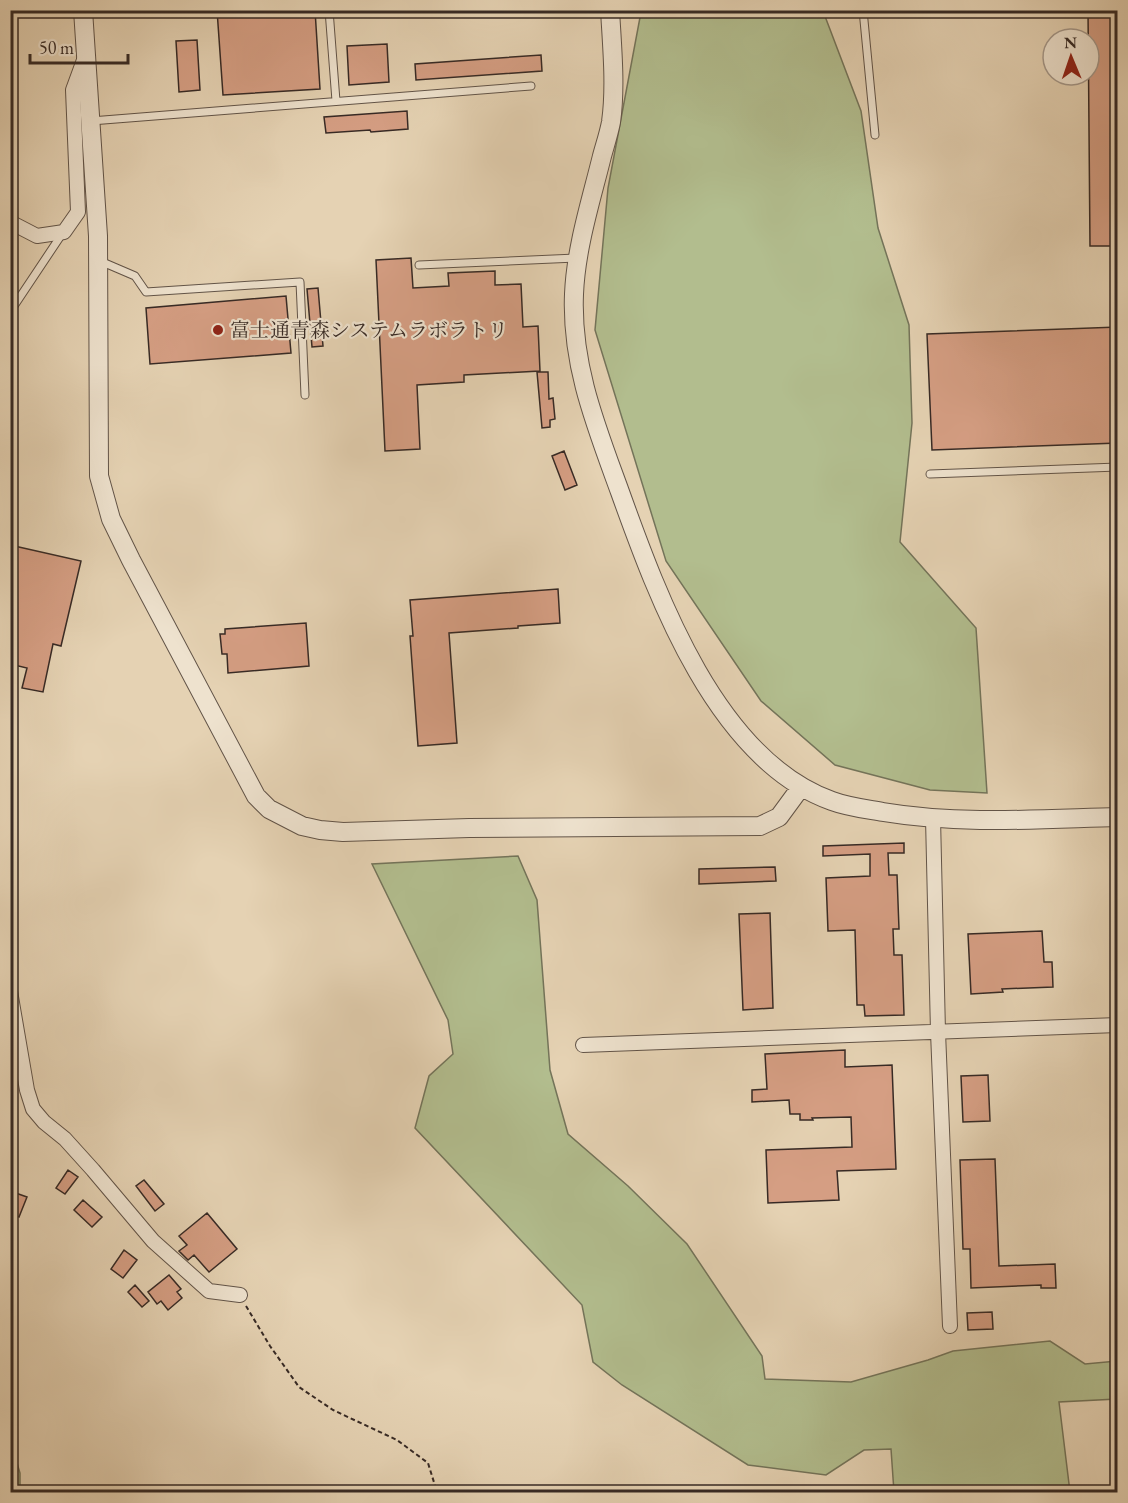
<svg xmlns="http://www.w3.org/2000/svg" width="1128" height="1503" viewBox="0 0 1128 1503" font-family="'EB Garamond','Noto Serif JP',serif">
	<rect width="100%" height="100%" fill="#e5d2b3"/>
	<filter id="stains"><feTurbulence type="fractalNoise" baseFrequency=".00333" numOctaves="4"/><feColorMatrix values="0 0 0 0 .2 0 0 0 0 .09 0 0 0 0 .02 0 0 0 .5 -.17"/></filter>
	<radialGradient id="worn" r=".72"><stop offset=".6" stop-color="#630" stop-opacity="0"/><stop offset="1" stop-color="#630" stop-opacity=".3"/></radialGradient>
	<path fill="#b2bd8e" stroke="#74745a" stroke-width="1.5" d="M643,11H823L861,111L878,228L909,325L912,423L900,542L976,628L987,793L930,790L835,765L761,701L666,561L595,330L608,188L641,12Z
		M518,856L537,900L550,1070L568,1134L628,1186L687,1244L762,1356L765,1379L851,1382L928,1360L953,1351L1050,1341L1085,1364L1117,1361V1399L1059,1402L1070,1492H894L891,1449L864,1450L826,1475L748,1465L622,1385L593,1362L582,1305L415,1128L429,1076L453,1054L448,1020L372,864Z
		M11,1443L20,1473V1492H11Z"/>
	<path fill="#d59e83" stroke="#372a25" stroke-width="1.5" d="M217,10H315L320,89L223,95Z
		M1088,10H1118V246H1090Z
		M197,40L200,90L179,92L176,41Z
		M387,44L389,82L349,85L347,46Z
		M541,55L542,71L416,80L415,64Z
		M407,111L408,129L371,132L370,130L326,133L324,117Z
		M411,258L413,288L449,286L448,273L495,271V285L521,284L523,327L538,326L540,371L464,375V382L417,385L420,449L385,451L376,260Z
		M318,288L323,346L312,347L307,289Z
		M286,296L291,353L150,364L146,308Z
		M1118,327V443L932,450L927,334Z
		M537,372H548L549,399L553,398L555,419L550,420V427L542,428Z
		M564,451L577,485L565,490L552,456Z
		M10,545L81,561L61,646L53,644L43,692L22,688L27,668L10,664Z
		M558,589L560,623L518,626V628L449,633L457,743L418,746L410,636H413L410,600Z
		M306,623L309,666L228,673L227,654H222L220,634H225V629Z
		M904,843V853H888L889,875H897L899,929H893L894,955H902L904,1015L865,1016L864,1005H857L855,930L828,931L826,878L870,876V854L823,856V846Z
		M775,867L776,881L699,884V869Z
		M770,913L773,1008L743,1010L739,914Z
		M1042,931L1044,962H1052L1053,987L1002,989L1003,992L971,994L968,934Z
		M845,1050V1067L892,1065L896,1169L837,1171L839,1200L768,1203L766,1150L852,1147L851,1117L812,1118L813,1120H800V1114H790L789,1100L752,1102V1090L767,1089L765,1054Z
		M988,1075L990,1121L963,1122L961,1076Z
		M995,1159L999,1266L1055,1264L1056,1288H1041V1285L971,1288L970,1249H963L960,1160Z
		M68,1170L78,1177L65,1194L56,1188Z
		M144,1180L164,1204L155,1211L136,1186Z
		M10,1191L27,1197L19,1217L10,1213Z
		M83,1200L102,1217L92,1227L74,1210Z
		M207,1213L237,1249L209,1272L194,1255L188,1260L179,1251L187,1245L179,1236Z
		M124,1250L137,1260L123,1278L111,1269Z
		M169,1275L181,1289L177,1292L182,1298L168,1310L161,1301L157,1304L148,1292Z
		M135,1285L149,1301L142,1307L128,1292Z
		M992,1312L993,1329L968,1330L967,1313Z"/>
	<g fill="none" stroke-linecap="round" stroke-linejoin="round">
		<defs>
			<path id="service" d="M329,10L336,101
				M863,10L875,135
				M91,121L531,86
				M100,261L135,276L146,292L300,282L305,395
				M419,265L576,258
				M10,312L62,234
				M930,474L1118,467"/>
			<path id="minor" d="M10,222L37,236L64,232L78,212L73,90L84,60
				M933,818L938,1032L950,1326
				M10,991L27,1090L33,1109L44,1122L65,1139L93,1170L153,1241L209,1291L240,1295
				M583,1045L1118,1025"/>
			<path id="tertiary" d="M83,10L98,236L99,476L111,519L131,560L256,796L269,809L302,826L320,830L343,832L469,828L760,826L779,817L801,787
				M610,10C612,46 616,87 611,122C609,133 605,145 602,156C591,201 576,247 574,294C571,365 596,426 620,492C658,598 717,760 832,801C848,807 866,809 883,812C961,825 1040,819 1118,817"/>
		</defs>
		<use href="#service" stroke="#625448" stroke-width="9"/>
		<use href="#minor" stroke="#625448" stroke-width="16"/>
		<use href="#tertiary" stroke="#625448" stroke-width="20"/>
		<path stroke="#372a25" stroke-width="2" stroke-dasharray="4.5 3" stroke-linecap="butt" d="M246,1306L270,1346L299,1387L333,1410L397,1440L428,1463L437,1492"/>
		<use href="#service" stroke="#eee2ce" stroke-width="7"/>
		<use href="#minor" stroke="#eee2ce" stroke-width="14"/>
		<use href="#tertiary" stroke="#eee2ce" stroke-width="18"/>
	</g>
	<circle fill="#8f2418" stroke="#eee2ce" stroke-width="2" cx="218" cy="330" r="6"/>
	<g text-anchor="middle" dominant-baseline="central" stroke-width="4.5" stroke-linejoin="round" paint-order="stroke">
		<g font-size="20" fill="#372a25" stroke="#eee2ce" text-anchor="start">
			<text x="230" y="330">富士通青森システムラボラトリ</text>
		</g>
	</g>
	<rect width="1128" height="1503" fill="none" stroke="#e5d2b3" stroke-width="36"/>
	<rect x="12" y="12" width="1104" height="1479" fill="none" stroke="#372a25" stroke-width="3"/>
	<rect x="18" y="18" width="1092" height="1467" fill="none" stroke="#372a25" stroke-width="1.5"/>
	<g transform="translate(1071 57) rotate(358)"><circle r="28" fill="#eee2ce" stroke="#a5988a" stroke-width="1.5"/>
	<path d="M0-4.5L10 22L0 15L-10 22Z" fill="#8f2418"/>
	<text y="-9" font-size="16" font-weight="bold" text-anchor="middle" fill="#372a25">N</text>
	</g>
	<path d="M30 54v9h98v-9" fill="none" stroke="#372a25" stroke-width="3"/>
	<text x="39" y="54" font-size="18" fill="#372a25" stroke="#eee2ce" stroke-width="4.5" paint-order="stroke">50 m</text>
	<rect width="100%" height="100%" filter="url(#stains)"/>
	<rect width="100%" height="100%" fill="url(#worn)"/>
</svg>
